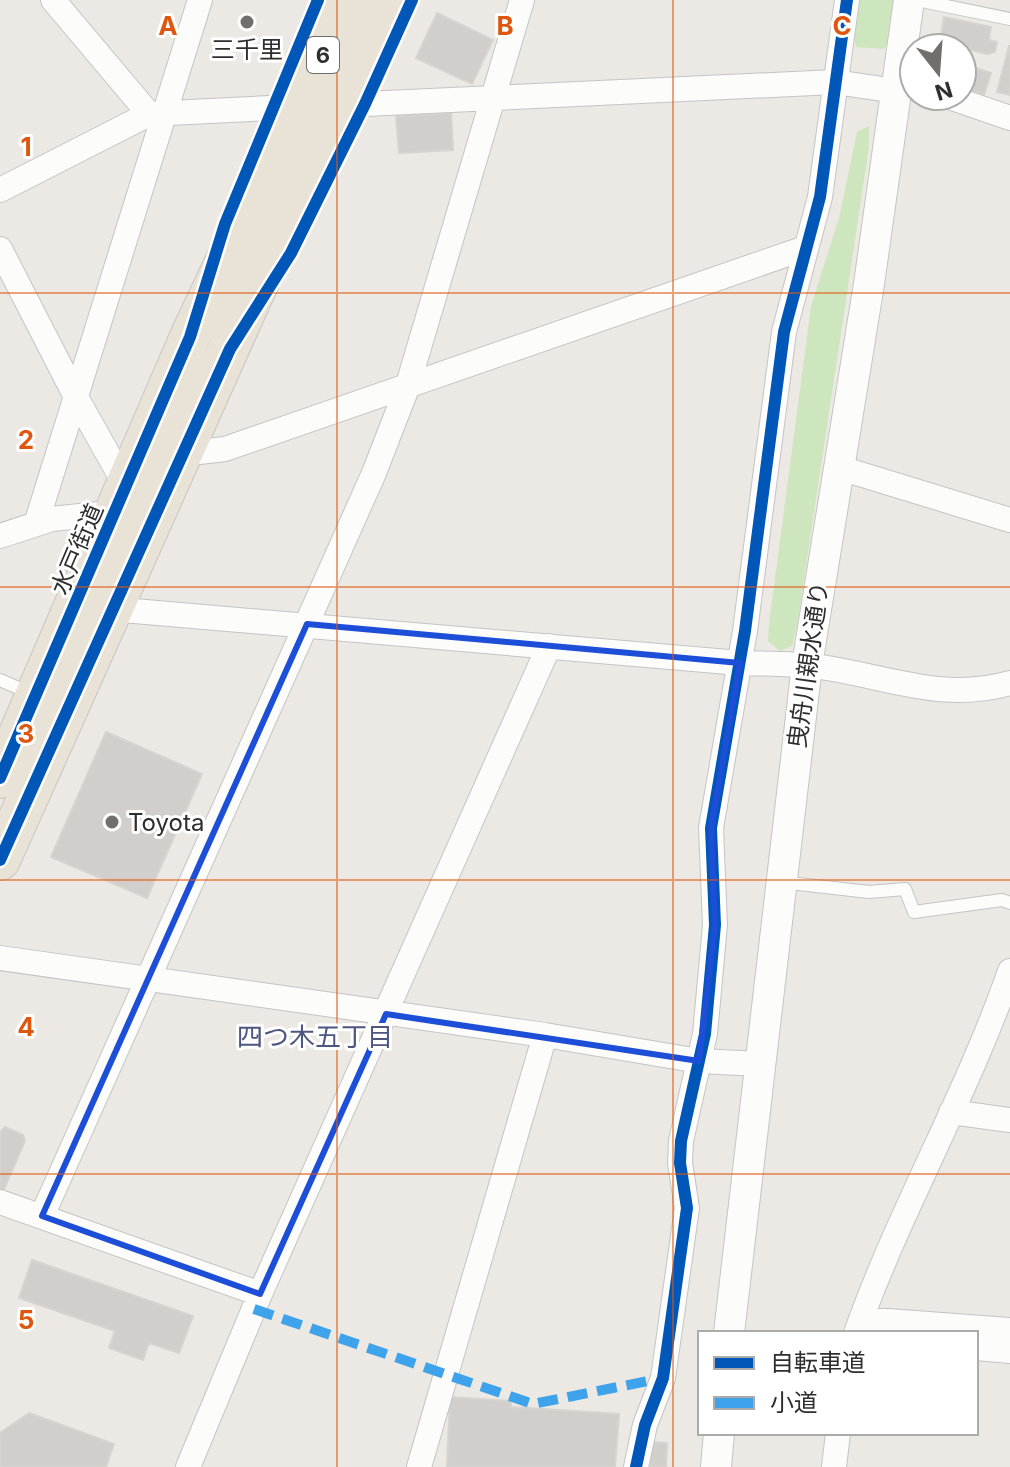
<svg xmlns="http://www.w3.org/2000/svg" width="1010" height="1467" viewBox="0 0 1010 1467" font-family="Inter,'Noto Sans JP',sans-serif">
	<rect width="100%" height="100%" fill="#ece8e4"/>
	<path fill="#cee6be" d="M860,0H895L890,39L884,49L856,47L854,36Z
		M869,126V147L797,626L792,646L780,651L768,641L769,624L811,306L839,218L857,132Z"/>
	<path fill="#d1cecb" stroke="#d7d4d0" stroke-width="2" d="M437,13L493,40L472,84L416,58Z
		M944,17L991,27L989,40L997,42L995,52L987,54L940,42Z
		M1009,46H1010V95L997,92Z
		M962,56V64L991,73L984,95L962,87Z
		M451,113L453,150L399,153L396,116Z
		M106,732L202,774L147,898L51,857Z
		M5,1127L23,1135L25,1141L4,1189L0,1188V1132Z
		M32,1260L193,1316L179,1353L149,1343L143,1360L109,1348L115,1331L19,1298Z
		M450,1397L511,1401V1407L619,1414L615,1467H447Z
		M29,1413L114,1444L106,1467H0V1433Z
		M652,1442L667,1443L666,1467H650Z"/>
	<g fill="none" stroke-linecap="round" stroke-linejoin="round">
		<defs>
			<path id="service" d="M917,0L1010,19
				M0,680L30,693
				M781,882L869,892L905,889L914,912L1002,900L1010,903"/>
			<path id="minor" d="M53,0L149,114
				M946,96L1010,118
				M365,104L835,82L896,91
				M0,190L149,114L270,108
				M0,249L77,399L127,488
				M182,454L225,449L805,248
				M837,467L1010,520
				M36,524L200,0
				M0,536L52,519L117,512
				M111,609L740,663C771,664 802,663 833,669C896,680 947,701 1010,683
				M0,958L545,1035L699,1061L761,1064
				M951,1112L1010,1120
				M0,1202L260,1294
				M42,1216L374,473L407,388L522,0
				M861,1319L1010,1330
				M856,1333C900,1209 967,1095 1010,971
				M976,1348L1010,1351
				M188,1467L260,1294L549,646
				M419,1467L545,1035
				M636,1467L645,1425L663,1378L687,1208L680,1163L681,1141L705,1034L715,925L711,828L745,631L784,332L820,197L847,0
				M834,1467L838,1433"/>
			<path id="tertiary" d="M729,1333L807,665L869,284L909,0
				M716,1467L719,1433"/>
			<path id="trunk" d="M0,778L190,337L348,0
				M0,860L385,0"/>
		</defs>
		<use href="#service" stroke="#c5c4c5" stroke-width="14"/>
		<use href="#minor" stroke="#c5c4c5" stroke-width="26"/>
		<use href="#tertiary" stroke="#c5c4c5" stroke-width="32"/>
		<use href="#trunk" stroke="#c6c5c4" stroke-width="42"/>
		<use href="#service" stroke="#fcfcfb" stroke-width="12"/>
		<use href="#minor" stroke="#fcfcfb" stroke-width="24"/>
		<use href="#tertiary" stroke="#fcfcfb" stroke-width="30"/>
		<use href="#trunk" stroke="#e9e2d6" stroke-width="40"/>
		<path stroke="#3ea3eb" stroke-width="10" stroke-dasharray="20 10" stroke-linecap="butt" d="M254,1309L533,1404L663,1378"/>
		<defs>
			<path id="cycleway" d="M0,778L190,337L225,224L318,0
				M0,860L230,349L291,253L365,104L412,0
				M636,1467L645,1425L663,1378L687,1208L680,1163L681,1141L705,1034L715,925L711,828L745,631L784,332L820,197L847,0"/>
		</defs>
		<use href="#cycleway" stroke="#fff" stroke-width="17"/>
		<use href="#cycleway" stroke="#0057b8" stroke-width="12"/>
	</g>
	<path fill="none" stroke="#1d4ed8" stroke-width="6" stroke-linejoin="round" d="M307,624L740,663L711,828L715,925L699,1061L386,1014L260,1294L42,1216Z"/>
	<path fill="none" stroke="#df570e" stroke-width="2" stroke-opacity="0.55" d="M337,0V1467M673,0V1467M0,293H1010M0,587H1010M0,880H1010M0,1174H1010"/>
	<g fill="#706f6e" stroke="#fff" stroke-width="3">
		<circle cx="247" cy="22" r="8"/>
		<circle cx="112" cy="822" r="8"/>
	</g>
	<g text-anchor="middle" dominant-baseline="central" stroke-width="6" stroke-linejoin="round" paint-order="stroke">
		<rect fill="#fff" stroke="#6d6d6d" stroke-width="2" x="307" y="37" width="32" height="36" rx="6"/>
		<g font-size="22" font-weight="bold" fill="#2e2e2e">
			<text x="323" y="55">6</text>
		</g>
		<g font-size="24" fill="#2e2e2e" stroke="#fff">
			<text x="247" y="49">三千里</text>
			<text x="128" y="822" text-anchor="start">Toyota</text>
		</g>
		<g font-size="24" fill="#2e2e2e" stroke="#fff">
			<text transform="translate(77 549) rotate(-67)">水戸街道</text>
			<text transform="translate(808 665) rotate(-82)">曳舟川親水通り</text>
		</g>
		<g font-size="26" fill="#4d5680" stroke="#fff">
			<text x="315" y="1036">四つ木五丁目</text>
		</g>
	</g>
	<g font-size="26" text-anchor="middle" font-weight="bold" fill="#df570e" stroke="#fff" stroke-width="6" stroke-linejoin="round" paint-order="stroke">
		<text x="168" y="35">A</text>
		<text x="505" y="35">B</text>
		<text x="842" y="35">C</text>
		<text x="26" y="156">1</text>
		<text x="26" y="449">2</text>
		<text x="26" y="743">3</text>
		<text x="26" y="1036">4</text>
		<text x="26" y="1329">5</text>
	</g>
	<rect x="698" y="1331" width="280" height="104" fill="#ffffff" stroke="#ababab" stroke-width="2"/>
	<rect x="714" y="1357" width="40" height="12" fill="#0057b8" stroke="#ababab" stroke-width="2"/>
	<text x="770" y="1371" font-size="24" fill="#2e2e2e">自転車道</text>
	<rect x="714" y="1397" width="40" height="12" fill="#3ea3eb" stroke="#ababab" stroke-width="2"/>
	<text x="770" y="1411" font-size="24" fill="#2e2e2e">小道</text>
	<g transform="translate(938 72) rotate(163)"><circle r="38" fill="#ffffff" stroke="#ababab" stroke-width="2"/>
	<path d="M0-6L14 30L0 20L-14 30Z" fill="#706f6e"/>
	<text y="-12" font-size="22" font-weight="bold" text-anchor="middle" fill="#2e2e2e">N</text>
	</g>
</svg>
